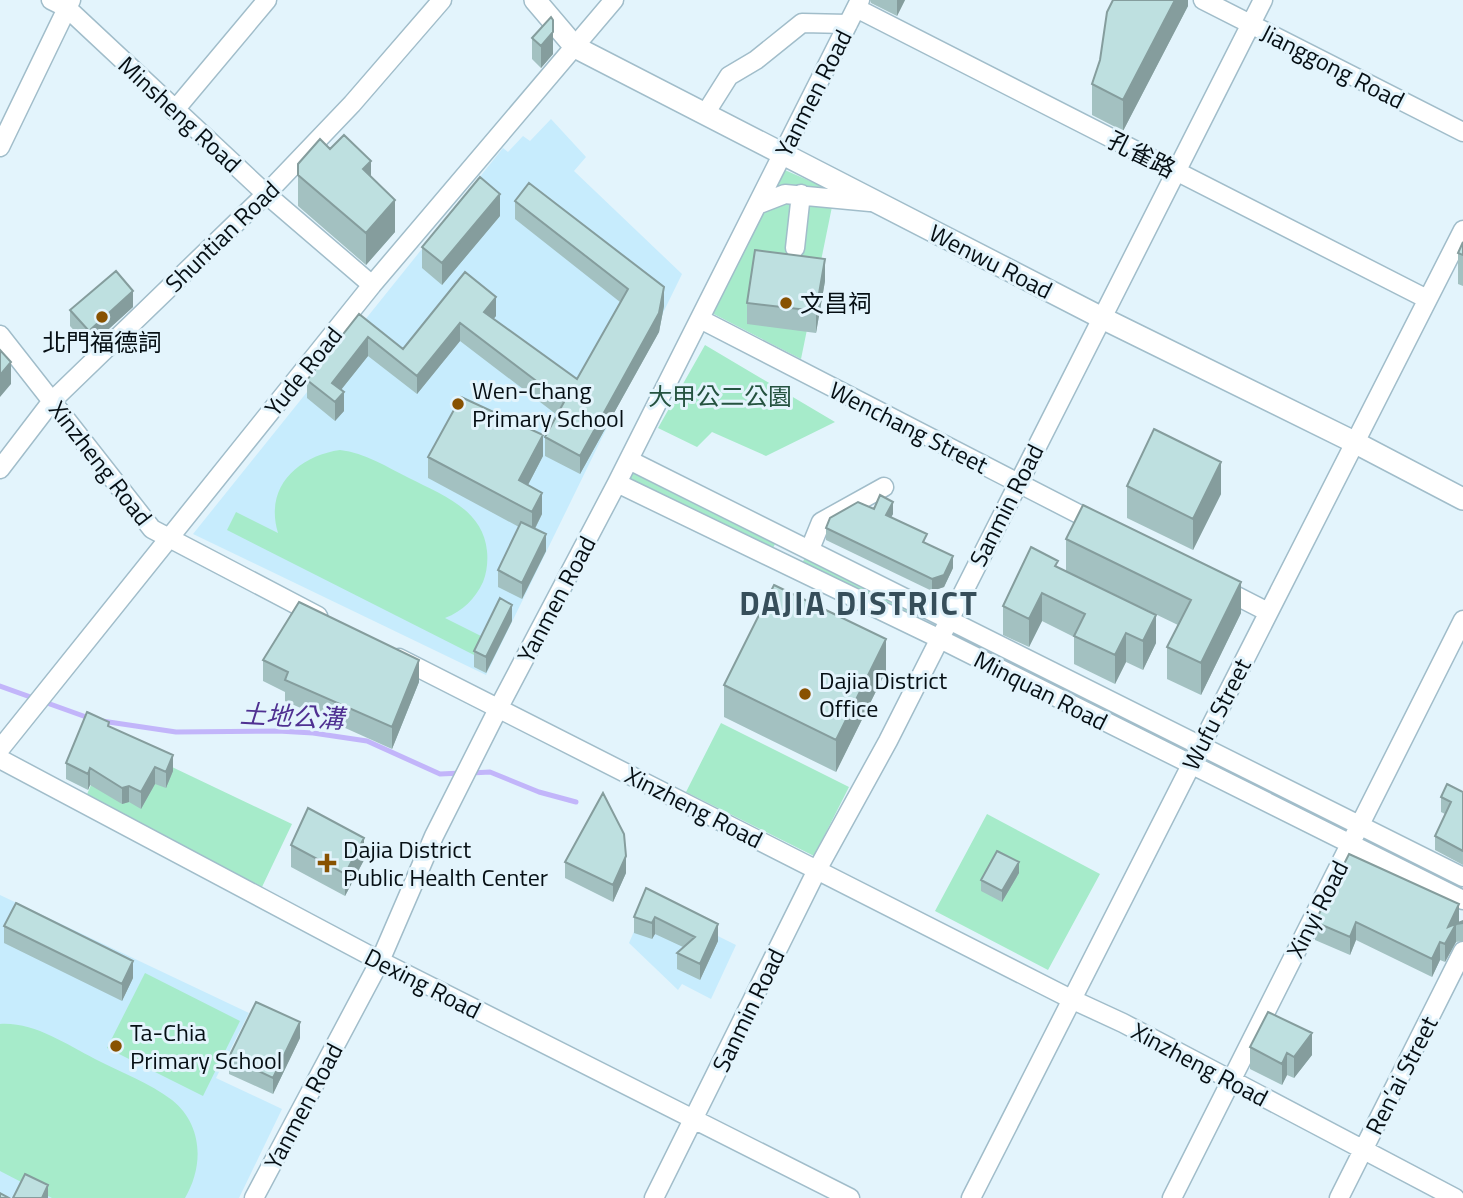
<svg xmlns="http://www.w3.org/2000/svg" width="1463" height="1198" viewBox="0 0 1463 1198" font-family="'Titillium Web','Noto Sans TC',sans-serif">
	<rect width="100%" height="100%" fill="#e3f4fc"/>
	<path fill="#c7ecfd" d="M551,119L586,157L574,171L682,274L486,675L193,534L503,148L508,152L523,136L530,141Z
		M0,895L249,1013L216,1078L282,1109L239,1198H0Z
		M647,901L736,945L711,999L682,984L678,990L629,943Z"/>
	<path fill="#a6ebca" d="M778,167L835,192L801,359L706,310Z
		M705,345L835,422L766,456L712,432L697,447L658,428Z
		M340,450C365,453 387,467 409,478C442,495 483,509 487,551C488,561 487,572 483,582C475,599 463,611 445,618L485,638L476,656L227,530L236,512L278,533C264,487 298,456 340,450Z
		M633,469L777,540L770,554L626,483Z
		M807,553L912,605L906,619L800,568Z
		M721,723L849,787L814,856L686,792Z
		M111,738L292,824L262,887L85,799Z
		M987,814L1100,874L1048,970L935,911Z
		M145,973L240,1021L203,1096L107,1048Z
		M0,1024C35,1022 65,1044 95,1059C120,1072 150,1083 172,1100C203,1125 204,1166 185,1198H52L0,1171Z"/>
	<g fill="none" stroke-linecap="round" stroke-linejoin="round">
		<path stroke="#c2b5fa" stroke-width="5" d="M0,686L89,718
			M102,721L176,732L278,731L313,733L367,741L440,774L462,773
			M471,773L490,772L539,792L576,802"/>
		<defs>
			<path id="minor" d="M51,0L67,8L266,194L372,285
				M1203,0L1463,132
				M856,8L1427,299
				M174,111L267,0
				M705,114L729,76L756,60L802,23L848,24
				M0,147L71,0
				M757,205L785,194L870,202
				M795,248L801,194
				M700,319L1098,524
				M0,335L152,529L318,616
				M629,460L1463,877
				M0,469L52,401L266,194L352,104L442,0
				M617,483L938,638L1463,900
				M810,549L821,522L884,487
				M1219,587L1268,612
				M399,658L1071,999L1123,1023L1455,1198
				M0,749L372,285L614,0
				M0,759L380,961L850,1198
				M254,1198L380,961L434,836L498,709L617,483L860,0
				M654,1198L817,870L888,741L1263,0
				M971,1198L1463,230
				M1172,1198L1463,620
				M1339,1198L1463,951"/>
			<path id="major" d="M535,0L575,47L1102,318L1354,442L1463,499"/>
		</defs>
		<use href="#minor" stroke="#a1bdca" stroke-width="21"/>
		<use href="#major" stroke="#a1bdca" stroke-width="24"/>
		<use href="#minor" stroke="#fff" stroke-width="18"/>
		<use href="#major" stroke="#fff" stroke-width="21"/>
	</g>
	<path fill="#a3c1c1" d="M870,0H905L897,16L871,3Z
		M1188,0V6L1123,131L1092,115V84L1100,60Z
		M532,38L553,54L541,68L532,59Z
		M330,149L371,177L395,232L366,265L298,206V175Z
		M515,201L664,306L659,332L580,474L545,456V437L557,415L460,341L417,394L368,356L341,390L344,411L335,421L307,398V380L359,314L403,349L465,272L496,316L493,319L577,379L620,302L515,219Z
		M500,216L442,285L422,268V247Z
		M1463,242V286L1458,284V253Z
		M825,281L816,333L747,324V303Z
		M133,307L89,347L70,326V310Z
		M543,456L528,485L542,514L535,529L546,551L522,599L498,587V570L519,527L428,478V457Z
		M1127,486L1221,494L1193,550L1127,518Z
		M874,509L893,514L891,517L953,568L944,587L932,591L826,540V528Z
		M1066,539L1241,613L1201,695L1167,679V647L1178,625L1066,571Z
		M1058,568L1156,643L1143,670L1126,662L1115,684L1074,664V637L1042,621L1029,647L1003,635V606Z
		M512,621L486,673L474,667V651Z
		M263,660L419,682L392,749L285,701V692L263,681Z
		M886,671L836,772L724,717V685Z
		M109,727L173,771L166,788L155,784L141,809L129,802L122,804L90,785L88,790L66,779V763Z
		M1463,792V865L1435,850V836L1445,814L1441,812V797Z
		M291,845L364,860L345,896L291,867Z
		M565,862L626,873L613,902L565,878Z
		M1019,873L1002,902L981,891V880Z
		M646,888L718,941L700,980L677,969V953L683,947L655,934L652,939L634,933V917Z
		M1463,921V941L1456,942L1445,962L1440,960L1432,977L1356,940L1350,955L1315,940V922H1459Z
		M4,926L133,978L122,1001L4,943Z
		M300,1038L273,1094L229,1074V1057Z
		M1250,1047L1312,1055L1294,1078L1287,1075L1282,1085L1250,1069Z"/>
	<path fill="#859d9d" d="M897,0H905L897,16Z
		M1175,0H1188V6L1123,131V100Z
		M553,32V54L541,68V46Z
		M371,161V193L363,169Z
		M500,194V216L442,285V263Z
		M395,200V232L366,265V233Z
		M825,259V281L816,333V311Z
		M664,287V306L659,332L580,474V456Z
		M133,291V307L89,347V331Z
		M496,297V316L484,330V312Z
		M460,323V341L417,394V376Z
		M368,337V356L332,401V383Z
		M11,362V384L0,397V375Z
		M344,392V411L335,421V402Z
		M543,435V456L519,502V480Z
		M1221,462V494L1193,550V519Z
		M542,493V514L532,534V512Z
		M893,502V514L886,527V515Z
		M546,534V551L522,599V583Z
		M953,556V568L944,587L932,591V579Z
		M1241,582V613L1201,695V663Z
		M1042,593V621L1029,647V619Z
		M512,605V621L486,673V657Z
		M1156,615V643L1143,670V641Z
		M1126,633V662L1115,684V655Z
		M886,639V671L836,772V740Z
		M419,660V682L392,749V727Z
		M173,755V771L166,788V772Z
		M155,767V784L141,809V792Z
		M90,768V785L88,790V774Z
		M129,786V802L122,804V788Z
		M364,838V860L345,896V874Z
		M626,856V873L613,902V885Z
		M1019,862V873L1002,902V891Z
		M1459,904V922L1456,924V942L1445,962V944L1448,927Z
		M655,917V934L652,939V923Z
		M1356,922V940L1350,955V937Z
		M718,924V941L700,980V964Z
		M1440,942V960L1432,977V959Z
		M133,961V978L122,1001V984Z
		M300,1022V1038L273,1094V1078Z
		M1312,1033V1055L1294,1078V1057Z
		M1287,1053V1075L1282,1085V1064Z
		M48,1185V1198H42Z"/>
	<path fill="#bee0e0" stroke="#859d9d" stroke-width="2" d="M1113,0H1175L1123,100L1092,84L1100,60L1107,12Z
		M551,17L553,20V32L541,46L532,38Z
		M344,135L371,161L363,169L395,200L366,233L298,175V164L320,139L330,149Z
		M480,177L500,194L442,263L422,247Z
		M529,183L664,287L659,313L580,456L545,437L564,402L460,323L417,376L368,337L332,383L344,392L335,402L307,380L359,314L403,349L465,272L496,297L484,312L577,379L628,289L515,201Z
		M1463,242V255L1458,253Z
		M755,250L825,259L816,311L747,303Z
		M116,271L133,291L89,331L70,310Z
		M0,350L11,362L0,375Z
		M461,397L543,435L519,480L542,493L532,512L428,457Z
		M1154,429L1221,462L1193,519L1127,486Z
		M880,495L893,502L886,515L927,534L923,542L953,556L944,575L932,579L826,528L830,518L858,502L874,509Z
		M1083,505L1241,582L1201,663L1167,647L1191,600L1066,539Z
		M521,522L546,534L522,583L498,570Z
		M1031,547L1058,561L1055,566L1156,615L1143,641L1126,633L1115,655L1074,636L1085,614L1042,593L1029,619L1003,606Z
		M774,585L886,639L836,740L724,685Z
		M500,598L512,605L486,657L474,651Z
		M299,602L419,660L392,727L285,680L288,672L263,660Z
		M87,712L109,722L108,726L173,755L166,772L155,767L141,792L129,786L122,788L90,768L88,774L66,763Z
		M1447,784L1463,792V851L1435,836L1451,802L1441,797Z
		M603,793L624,834L626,856L613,885L565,862Z
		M308,808L364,838L345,874L291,845Z
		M997,851L1019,862L1002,891L981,880Z
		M1349,854L1459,904L1448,927L1463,921V923L1456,924L1445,944L1440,942L1432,959L1356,922L1350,937L1315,922Z
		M646,888L718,924L700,964L677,953L695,937L655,917L652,923L634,917Z
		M16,903L133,961L122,984L4,926Z
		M256,1002L300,1022L273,1078L229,1057Z
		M1268,1012L1312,1033L1294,1057L1287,1053L1282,1064L1250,1047Z
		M25,1174L48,1185L42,1198H13Z
		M0,1193L9,1198H0Z"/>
	<g fill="#885201" stroke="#e3f4fc" stroke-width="2.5">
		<circle cx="786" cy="303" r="7"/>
		<circle cx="102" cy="317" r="7"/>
		<circle cx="458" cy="404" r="7"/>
		<circle cx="805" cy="694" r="7"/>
		<path d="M323.5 852.5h7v7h7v7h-7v7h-7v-7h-7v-7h7z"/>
		<circle cx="116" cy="1046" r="7"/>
	</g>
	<g text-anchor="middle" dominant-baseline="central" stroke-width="6" stroke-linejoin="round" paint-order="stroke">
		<g font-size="24" fill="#060f14" stroke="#e3f4fc">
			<text transform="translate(1333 66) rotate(27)">Jianggong Road</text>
			<text transform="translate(813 93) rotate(-63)">Yanmen Road</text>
			<text transform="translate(180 114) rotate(43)">Minsheng Road</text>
			<text transform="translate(1142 154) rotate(27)">孔雀路</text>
			<text transform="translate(222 236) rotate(-44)">Shuntian Road</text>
			<text transform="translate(991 261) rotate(27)">Wenwu Road</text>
			<text transform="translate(303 371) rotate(-51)">Yude Road</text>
			<text transform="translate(909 427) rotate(27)">Wenchang Street</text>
			<text transform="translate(101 463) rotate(52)">Xinzheng Road</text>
			<text transform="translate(1006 505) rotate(-63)">Sanmin Road</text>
			<text transform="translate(556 599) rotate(-62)">Yanmen Road</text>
			<text transform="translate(1041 690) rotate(27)">Minquan Road</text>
			<text transform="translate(1216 714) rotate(-63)">Wufu Street</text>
			<text transform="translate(694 807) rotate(27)">Xinzheng Road</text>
			<text transform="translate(1317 909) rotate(-63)">Xinyi Road</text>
			<text transform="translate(423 983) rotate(27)">Dexing Road</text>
			<text transform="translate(748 1010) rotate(-64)">Sanmin Road</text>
			<text transform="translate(1200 1064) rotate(28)">Xinzheng Road</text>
			<text transform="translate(1401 1075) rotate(-63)">Ren’ai Street</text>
			<text transform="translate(303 1106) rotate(-62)">Yanmen Road</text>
		</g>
		<g font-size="24" fill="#060f14" stroke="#e3f4fc" text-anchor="start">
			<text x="800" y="303">文昌祠</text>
			<text x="102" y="342" text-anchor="middle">北門福德詞</text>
			<text x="472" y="390">Wen-Chang<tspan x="472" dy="28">Primary School</tspan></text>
			<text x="819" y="680">Dajia District<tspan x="819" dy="28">Office</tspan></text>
			<text x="343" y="849">Dajia District<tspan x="343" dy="28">Public Health Center</tspan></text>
			<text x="130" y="1032">Ta-Chia<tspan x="130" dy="28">Primary School</tspan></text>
		</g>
		<g font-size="24" fill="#255340" stroke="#e3f4fc">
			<text x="720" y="396">大甲公二公園</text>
		</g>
		<g font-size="26" font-style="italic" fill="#4f3091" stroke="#e3f4fc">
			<text transform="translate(292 716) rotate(3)">土地公溝</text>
		</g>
		<g font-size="32" font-weight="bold" letter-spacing="2" fill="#364e5a" stroke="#e3f4fc">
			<text x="859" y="603">DAJIA DISTRICT</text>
		</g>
	</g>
</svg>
